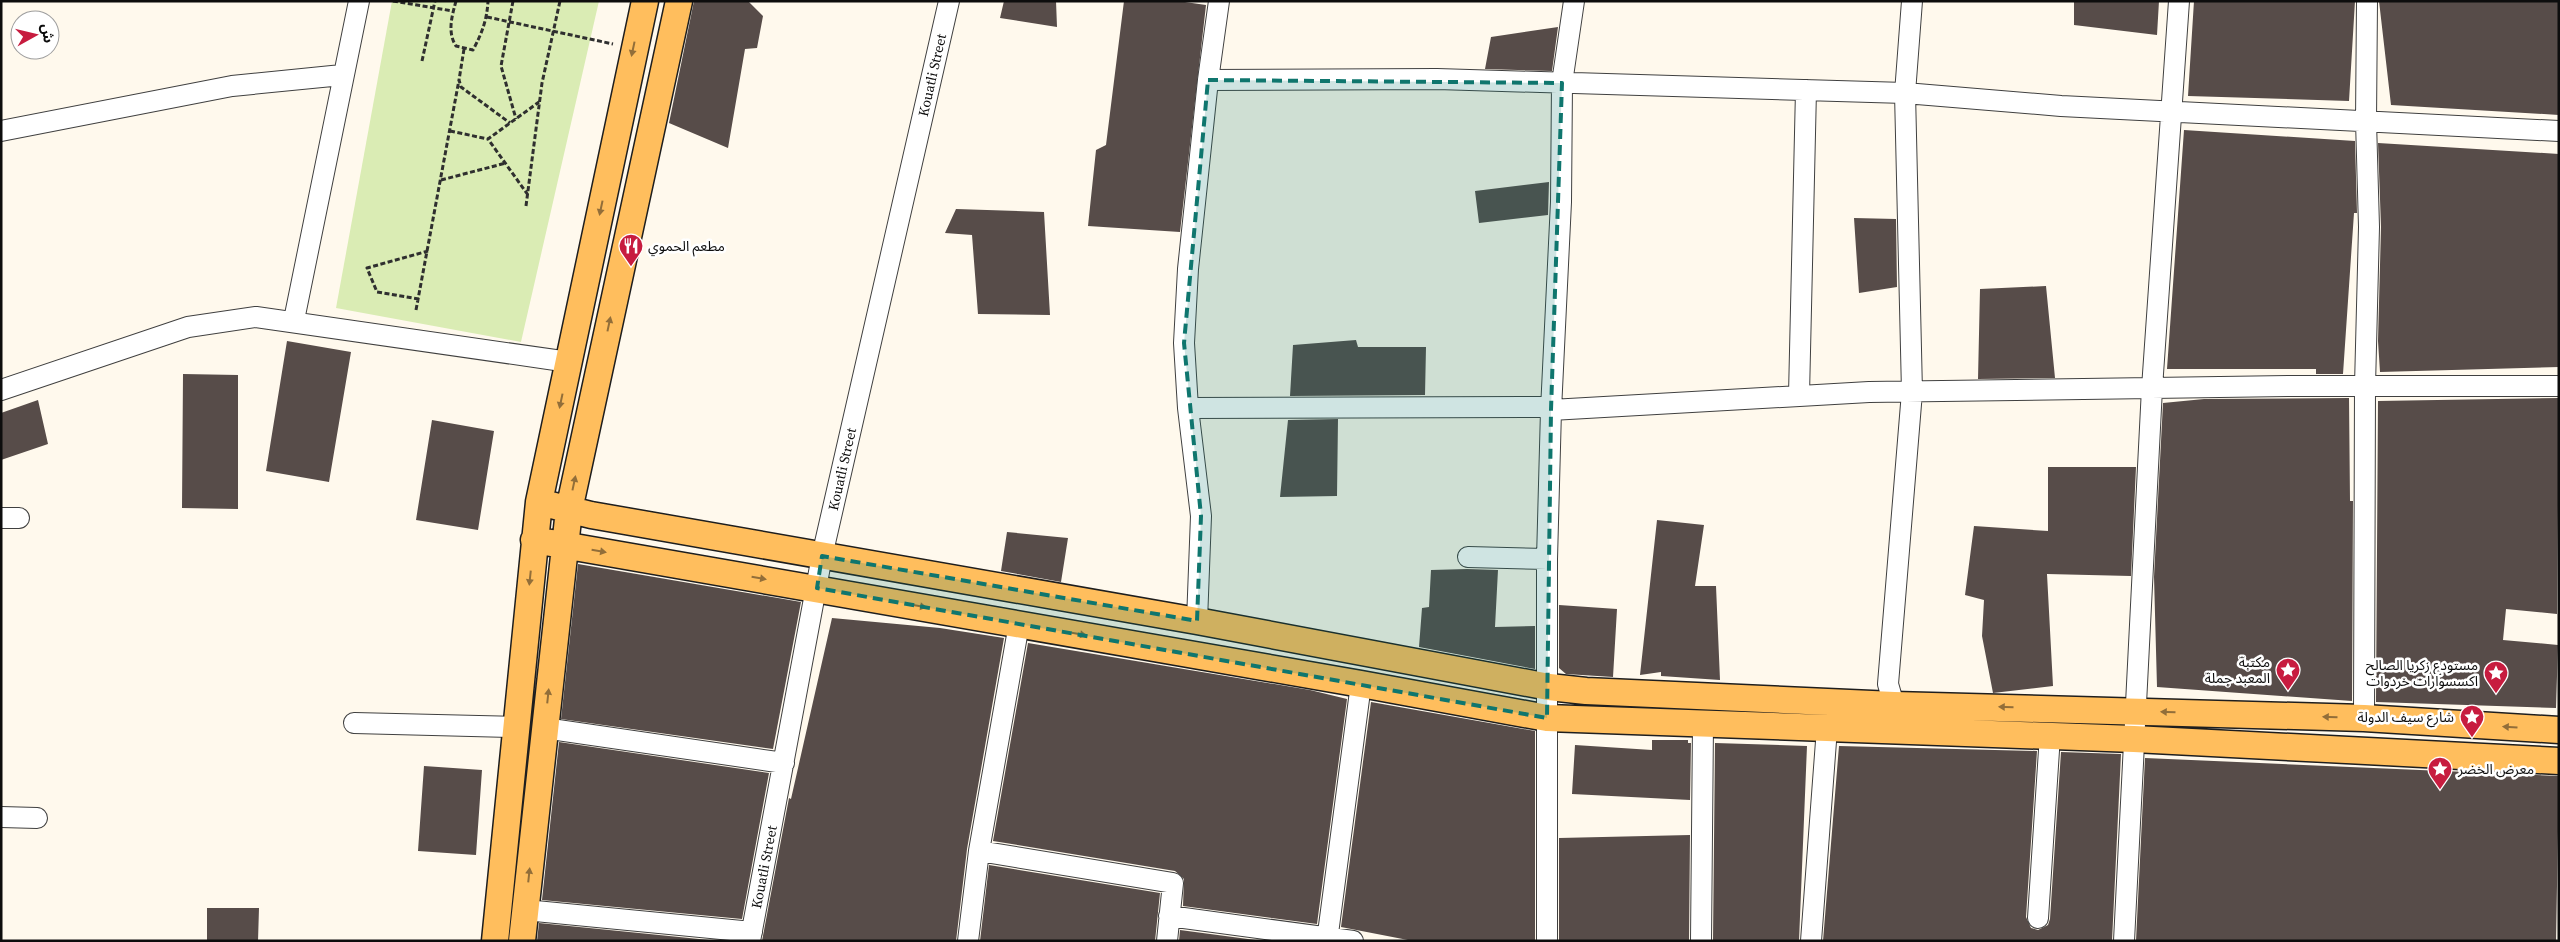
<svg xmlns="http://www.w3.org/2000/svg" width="2560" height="942" viewBox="0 0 2560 942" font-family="'Source Serif 4','Noto Sans Arabic',serif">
	<rect width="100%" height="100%" fill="#fff9ed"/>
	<path fill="#daecb4" d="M392,1H599L521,342L336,308Z"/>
	<path fill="#574c49" d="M694,1H748L763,16L757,48L745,49L728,148L669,123Z
		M1004,1H1056L1057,27L1000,18Z
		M1124,1H1178L1206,5L1180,232L1088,226L1096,150L1106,145Z
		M2074,1H2159L2157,35L2074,25Z
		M2194,1H2355L2349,101L2188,96Z
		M2379,1H2559V115L2391,105Z
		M1558,27L1552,71L1485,69L1491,37Z
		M2184,130L2355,141L2357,213H2354L2343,374H2316V369H2167Z
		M2378,143L2559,154V367L2380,372L2378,341L2381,227Z
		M1549,182L1548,215L1479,223L1475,191Z
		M956,209L1044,212L1050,315L978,314L972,235L945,233Z
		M1854,218L1896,219L1897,287L1859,293Z
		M2046,286L2055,378L1978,379L1980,289Z
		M1356,340L1358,347H1426L1425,395L1290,396L1293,345Z
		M287,341L351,352L329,482L266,471Z
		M183,374L238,375V509L182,508Z
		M2349,398L2350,501H2353L2352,701L2157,687L2154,577L2163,403L2204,399Z
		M2559,398L2557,614L2506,609L2503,640L2558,645L2556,708L2376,702L2378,401Z
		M38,400L48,444L1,460V413Z
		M1338,419L1337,496L1280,497L1288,420Z
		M432,420L494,431L478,530L416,520Z
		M2048,467H2136L2131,576L2047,574L2053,686L1993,693L1982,636L1984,600L1965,595L1974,526L2048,531Z
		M1657,520L1704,525L1695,586H1716L1720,680L1661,676V672L1640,675Z
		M1007,532L1068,538L1061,582L1001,571Z
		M578,564L801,602L773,749L561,719Z
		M1467,569L1498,570L1495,627L1535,626V669L1419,647L1422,608L1429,607L1431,570Z
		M1559,605L1617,609L1613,677L1566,674L1559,668Z
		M832,618L940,628L1004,638L967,849L956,941H762L789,798L791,799Z
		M1028,643L1310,690L1347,699L1317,924L1183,906L1184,879L1175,871L993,841Z
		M1371,702L1535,731V941H1413L1341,927Z
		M1652,740H1688V743H1691L1690,800L1572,794L1575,745L1652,750Z
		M559,742L769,773L742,919L542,900Z
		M1715,743L1807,746L1799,941H1713Z
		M1839,746L2037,751L2026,917L2031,928L2038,930L2048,925L2050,919L2061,752L2121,754L2112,941H1823Z
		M2145,758L2559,776L2556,941H2136Z
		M424,766L482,770L476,855L418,851Z
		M1690,835L1689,941H1559V838Z
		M989,865L1160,893L1155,941H980Z
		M207,908H259L258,941H207Z
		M539,923L719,941H537Z
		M1180,930L1263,941H1179Z"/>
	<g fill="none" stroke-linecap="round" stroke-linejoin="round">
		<defs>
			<path id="minor" d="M1208,80L1437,79L1905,93L2061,106L2559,131
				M1,131L232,86L342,75
				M294,320L359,1
				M1,390L188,327L256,317L569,362
				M1799,395L1806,90
				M1188,408L1541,407L1551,410L1869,392L2294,386H2559
				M1,518H19
				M1468,557L1547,559
				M1197,621L1201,516L1188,408L1184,343L1188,269L1208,80L1219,1
				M1894,705L1888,684L1912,392L1905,93L1912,1
				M2364,718L2365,386L2369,227L2366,121L2367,1
				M354,723L515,727
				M544,728L784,763
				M1,817L37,818
				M979,851L1173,883L1167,941
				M525,910L752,932
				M1169,916L1353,941
				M2038,918L2050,735
				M750,941L822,556L949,1
				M968,941L979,851L1019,624
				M1327,941L1361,684
				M1547,941V559L1551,410L1561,202L1562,83L1574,1
				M1701,941L1703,724
				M1811,941L1827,728
				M2124,941L2152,388L2179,1"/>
			<path id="major" d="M539,502L591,515L1197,621L1549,687L1586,691L1894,705L2364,718L2559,730
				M534,540L1361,684L1547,718L2134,739L2559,761
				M495,941L539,502L645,1
				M522,941L569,510L679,1"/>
		</defs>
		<use href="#minor" stroke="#404040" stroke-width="22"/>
		<use href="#major" stroke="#1e1e1e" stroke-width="29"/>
		<path stroke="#2f2f2f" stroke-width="3" stroke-dasharray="5 2.5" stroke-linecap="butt" d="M393,1L453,11
			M456,1C452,16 447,32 456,46L473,50C482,33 487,20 488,1
			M513,1L501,66L516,119
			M487,17L613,44
			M464,49L459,80L461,87L510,123
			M422,61L435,1
			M450,131L488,139
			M441,180L506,163
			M528,195L488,139L539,102
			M526,206L542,83L560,1
			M419,299L377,292L367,268L428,251
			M416,310L459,80"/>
		<use href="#minor" stroke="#fff" stroke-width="20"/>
		<use href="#major" stroke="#ffbe5d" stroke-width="26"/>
	</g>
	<defs><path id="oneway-solid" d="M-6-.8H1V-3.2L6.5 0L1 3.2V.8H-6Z" transform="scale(1.25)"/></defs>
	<g fill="#926e39">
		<use href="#oneway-solid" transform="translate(633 49) rotate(102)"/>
		<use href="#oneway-solid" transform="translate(601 208) rotate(102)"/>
		<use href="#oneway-solid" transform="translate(609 324) rotate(-78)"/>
		<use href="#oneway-solid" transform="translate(561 401) rotate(102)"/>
		<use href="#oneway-solid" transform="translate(574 483) rotate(-78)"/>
		<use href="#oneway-solid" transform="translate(599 551) rotate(10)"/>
		<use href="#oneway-solid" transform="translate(530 578) rotate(96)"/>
		<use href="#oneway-solid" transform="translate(759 578) rotate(10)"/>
		<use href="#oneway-solid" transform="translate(919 606) rotate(10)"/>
		<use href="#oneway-solid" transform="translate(1079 634) rotate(10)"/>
		<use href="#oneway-solid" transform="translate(548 696) rotate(-84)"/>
		<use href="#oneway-solid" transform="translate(2006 707) rotate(-179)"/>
		<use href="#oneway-solid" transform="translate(2168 712) rotate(-178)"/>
		<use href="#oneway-solid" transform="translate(2330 717) rotate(-178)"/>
		<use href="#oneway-solid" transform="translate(2510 727) rotate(-177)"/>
		<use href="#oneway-solid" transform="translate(529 875) rotate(-84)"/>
	</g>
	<path fill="#0f766e" fill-opacity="0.2" stroke="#0f766e" stroke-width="4" stroke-dasharray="10 6" stroke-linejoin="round" d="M1208,80L1562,83L1551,410L1547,718L817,588L822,556L1197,621L1201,516L1184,343Z"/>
	<defs>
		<symbol id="restaurant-pin" viewBox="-11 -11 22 30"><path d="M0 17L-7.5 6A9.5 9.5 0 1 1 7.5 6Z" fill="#c71c3f" stroke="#fff"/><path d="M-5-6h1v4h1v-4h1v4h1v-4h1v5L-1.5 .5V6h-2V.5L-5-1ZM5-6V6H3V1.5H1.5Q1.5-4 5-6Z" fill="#fff"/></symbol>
		<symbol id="sight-pin" viewBox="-11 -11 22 30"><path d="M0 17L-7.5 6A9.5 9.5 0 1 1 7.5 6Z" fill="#c71c3f" stroke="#fff"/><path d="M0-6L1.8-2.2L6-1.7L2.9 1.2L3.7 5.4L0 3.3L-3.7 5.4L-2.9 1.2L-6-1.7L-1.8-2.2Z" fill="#fff"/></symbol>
	</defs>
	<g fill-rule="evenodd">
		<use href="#restaurant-pin" x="617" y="232" width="28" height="38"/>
		<use href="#sight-pin" x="2274" y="656" width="28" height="38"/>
		<use href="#sight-pin" x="2482" y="659" width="28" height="38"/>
		<use href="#sight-pin" x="2458" y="703" width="28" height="38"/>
		<use href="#sight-pin" x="2426" y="755" width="28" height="38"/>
	</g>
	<g text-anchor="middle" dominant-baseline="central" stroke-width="5" stroke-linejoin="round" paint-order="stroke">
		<g font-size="14" fill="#0d0d0d" stroke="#fff">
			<text transform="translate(932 75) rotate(-77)">Kouatli Street</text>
			<text transform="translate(842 469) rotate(-77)">Kouatli Street</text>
			<text transform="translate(764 867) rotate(-79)">Kouatli Street</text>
		</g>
		<g font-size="14" fill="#0d0d0d" stroke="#fff" text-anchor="end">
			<text x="648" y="246" text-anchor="start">مطعم الحموي</text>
			<text x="2270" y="662">مكتبة<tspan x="2270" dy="16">المعبد جملة</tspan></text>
			<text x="2478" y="665">مستودع زكريا الصالح<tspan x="2478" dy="16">اكسسوارات خردوات</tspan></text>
			<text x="2454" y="717">شارع سيف الدولة</text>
			<text x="2458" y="769" text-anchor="start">معرض الخضر</text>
		</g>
	</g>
	<rect width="2560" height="942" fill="none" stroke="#0d0d0d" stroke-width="5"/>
	<g transform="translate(35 35) rotate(82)"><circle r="24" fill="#ffffff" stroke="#9e9e9e"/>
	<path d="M0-4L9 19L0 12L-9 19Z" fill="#c71c3f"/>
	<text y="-8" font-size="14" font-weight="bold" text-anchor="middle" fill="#0d0d0d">ش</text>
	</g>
</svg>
